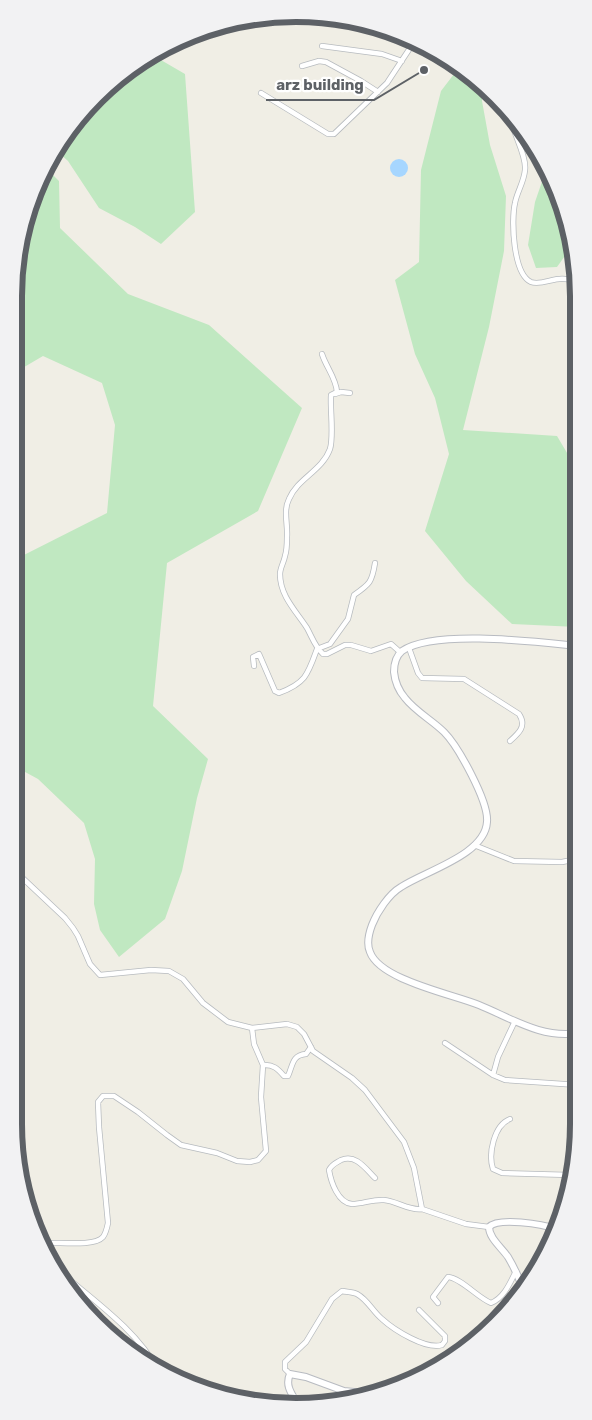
<svg xmlns="http://www.w3.org/2000/svg" width="592" height="1420" viewBox="0 0 592 1420" font-family="Rubik,sans-serif">
	<rect width="100%" height="100%" fill="#f0eee5"/>
	<path fill="#c0e8c1" d="M154,56L185,74L195,212L161,244L135,227L99,208L68,161L59,153L84,110Z
		M451,60L482,89V101L490,145L506,196L504,251L489,327L463,430L557,436L576,468L577,627L512,624L466,581L425,531L449,454L435,398L415,354L395,280L419,262L421,170L441,91L454,74L455,66Z
		M546,170L557,188L572,246L557,267L536,268L528,245L535,202Z
		M49,171L59,181L60,228L128,294L209,325L302,408L258,511L167,563L153,706L208,759L197,798L182,871L165,919L119,957L100,930L94,904L95,859L84,823L38,779L14,766V560L107,513L115,425L102,383L43,356L14,373V296L29,205Z"/>
	<path fill="#a6d6ff" d="M390 168a9 9 0 1 1 18 0a9 9 0 1 1-18 0Z"/>
	<g fill="none" stroke-linecap="round" stroke-linejoin="round">
		<defs>
			<path id="street" d="M322,46L382,54L402,61
				M302,66L319,61L326,62L361,81L378,92
				M261,93L328,134H334L387,83L414,42
				M511,116C510,129 527,154 525,170C524,182 517,192 515,203C511,220 513,274 531,282C541,286 554,277 565,279C568,279 572,281 576,282
				M322,354C326,367 336,378 337,392L331,395C330,410 334,436 330,449C322,471 298,478 289,499C283,511 288,524 287,537C287,543 287,550 285,556C284,562 280,568 280,574C280,596 296,611 307,628C312,637 315,647 323,654H327L345,645H351L371,651L391,644L400,652
				M335,394L341,392L350,393
				M14,420H21
				M409,648L418,673L422,678L464,679L519,714C527,726 519,733 510,741
				M254,666L253,657L259,654L275,691L279,693C306,683 308,674 317,649L330,644L348,619L354,595C370,584 372,582 375,563
				M474,845L514,861L562,862L577,859
				M14,870L65,918L73,928L78,936L90,964L100,975L151,970L169,971L183,979L203,1003L228,1022L252,1028L287,1024L297,1027L304,1034L313,1051L352,1078L365,1090L404,1142L414,1168L422,1209L466,1224L489,1227
				M445,1043L493,1075L505,1080L578,1085
				M263,1065C273,1064 278,1069 284,1076H288C293,1065 292,1055 306,1054L311,1047
				M493,1075L498,1057L515,1021
				M510,1119C494,1125 488,1154 493,1169L502,1173L570,1175
				M375,1178C365,1168 356,1154 341,1160C336,1163 332,1164 329,1170C331,1182 338,1203 352,1204C363,1204 373,1199 384,1200C397,1201 409,1211 422,1209
				M45,1243C59,1242 94,1247 103,1237C106,1233 107,1228 108,1223L99,1127L98,1102L103,1096H114L138,1112L167,1135L181,1145L217,1153L237,1161L250,1162L258,1160L266,1151L261,1097L263,1065L254,1044L252,1028
				M64,1275C97,1303 137,1331 158,1370
				M438,1303L433,1297L448,1277C461,1278 478,1298 491,1303C504,1298 510,1283 516,1271
				M290,1374L285,1369V1362L306,1342L332,1299L342,1291C347,1292 353,1292 357,1294C368,1300 373,1312 382,1319C394,1330 426,1350 442,1345L445,1341V1336L419,1310"/>
			<path id="secondary" d="M577,646C538,642 434,629 402,651C396,656 394,665 394,672C395,682 399,691 405,698C416,712 432,720 444,732C458,746 489,802 487,822C485,855 425,871 401,887C389,894 377,912 372,925C369,933 366,943 370,952C380,980 452,994 479,1005C511,1018 542,1039 578,1033
				M522,1286C518,1276 514,1267 508,1257C501,1247 489,1238 489,1227C498,1217 543,1224 555,1229
				M297,1403C291,1393 285,1385 290,1374L306,1377L344,1391L364,1393"/>
		</defs>
		<use href="#street" stroke="#b7bbbf" stroke-width="6"/>
		<use href="#secondary" stroke="#b8bbc1" stroke-width="8"/>
		<use href="#street" stroke="#fff" stroke-width="4.5"/>
		<use href="#secondary" stroke="#fff" stroke-width="6"/>
	</g>
	<path d="M0 0H592V1420H0ZM296 22H296A274 274 0 0 1 570 296V1124A274 274 0 0 1 296 1398H296A274 274 0 0 1 22 1124V296A274 274 0 0 1 296 22Z" fill="#f2f2f3" fill-rule="evenodd"/>
	<path fill="none" stroke="#5d6166" stroke-width="6" d="M296 22H296A274 274 0 0 1 570 296V1124A274 274 0 0 1 296 1398H296A274 274 0 0 1 22 1124V296A274 274 0 0 1 296 22Z"/>
	<path fill="none" stroke="#5d6166" stroke-width="2" d="M424 70L374 100H266"/>
	<circle fill="#5d6166" stroke="#fff" stroke-width="2" cx="424" cy="70" r="5"/>
	<g font-size="15" text-anchor="middle" font-weight="bold" fill="#5d6166" stroke="#fff" stroke-width="4.5" stroke-linejoin="round" paint-order="stroke">
		<text x="320" y="90">arz building</text>
	</g>
</svg>
